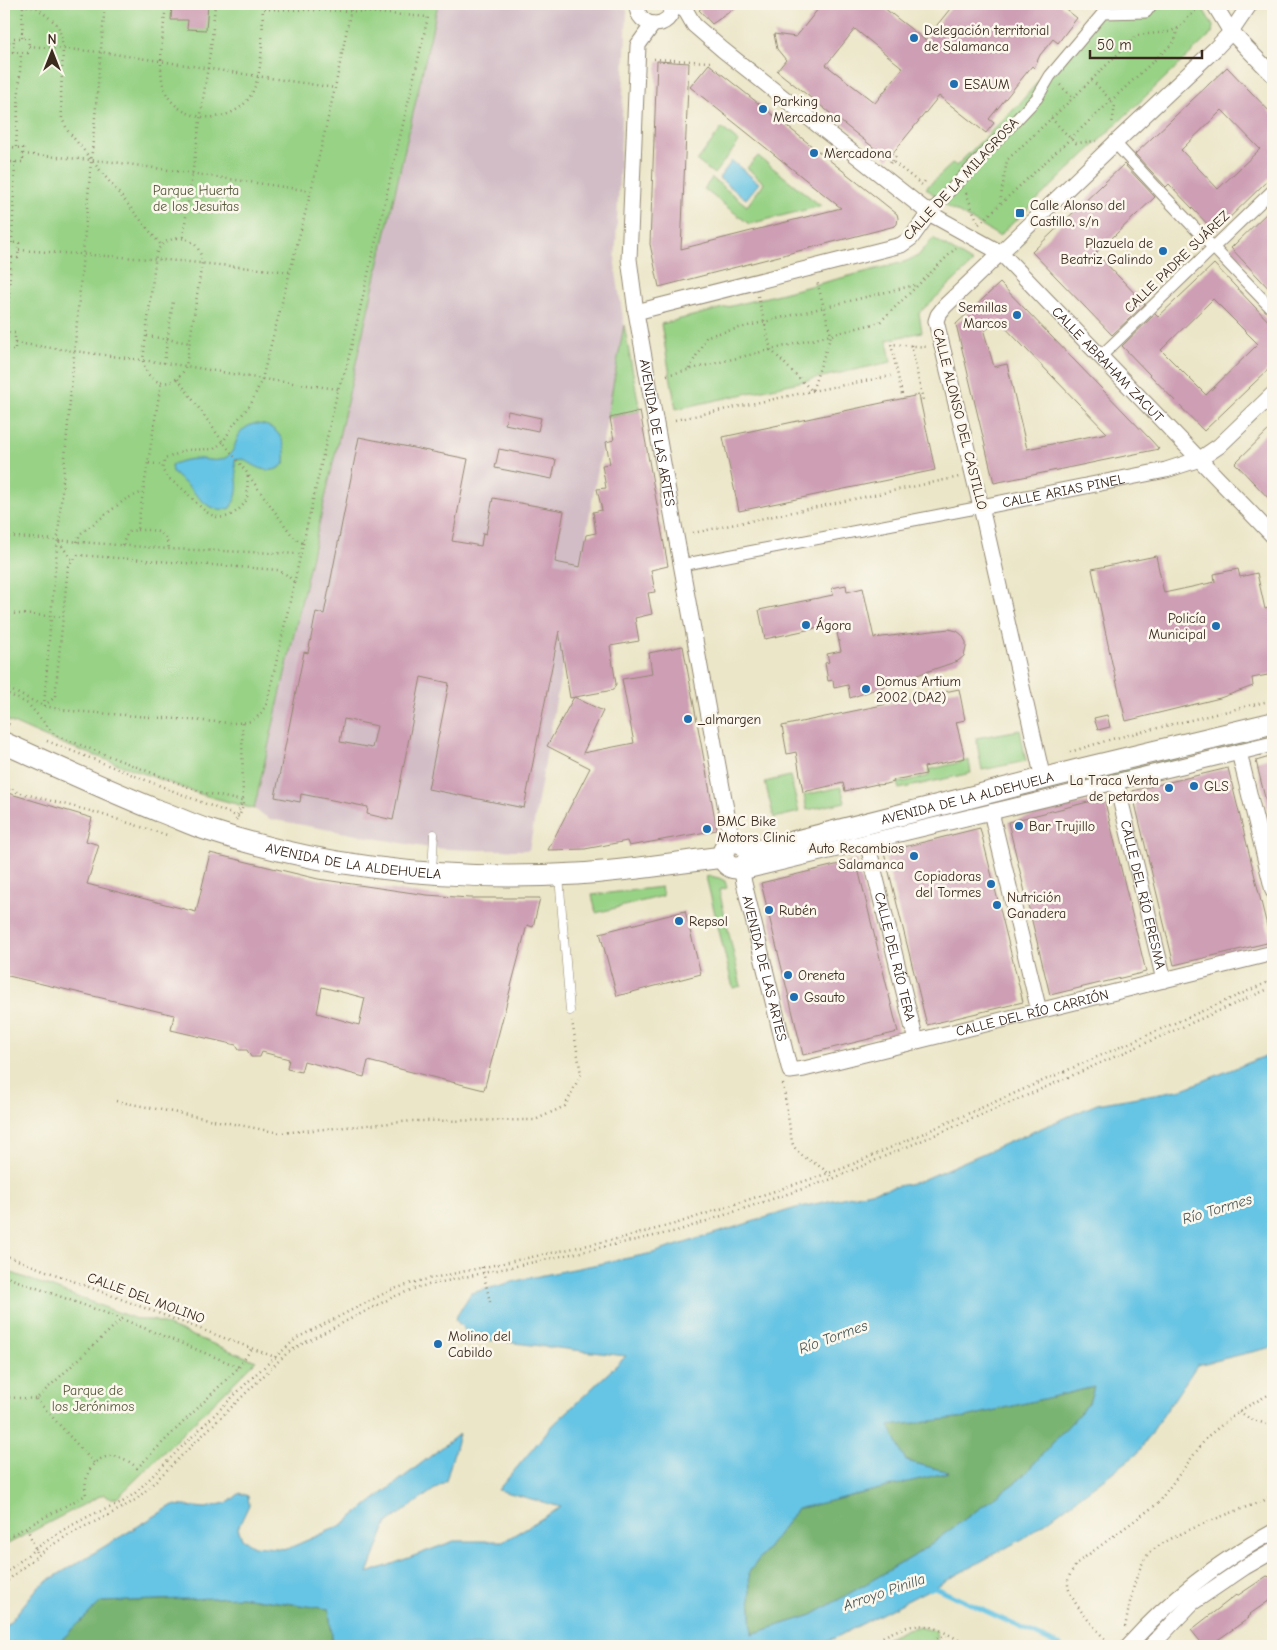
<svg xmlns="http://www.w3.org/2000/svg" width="1277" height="1650" viewBox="0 0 1277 1650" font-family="'Comic Neue',sans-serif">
	<rect width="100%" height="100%" fill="#fbf7ec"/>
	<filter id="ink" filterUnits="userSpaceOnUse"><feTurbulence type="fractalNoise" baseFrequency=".02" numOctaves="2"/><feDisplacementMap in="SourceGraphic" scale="10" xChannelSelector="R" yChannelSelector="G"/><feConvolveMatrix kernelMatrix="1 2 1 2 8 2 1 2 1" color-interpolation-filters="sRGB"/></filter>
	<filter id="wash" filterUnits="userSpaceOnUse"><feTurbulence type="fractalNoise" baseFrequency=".0096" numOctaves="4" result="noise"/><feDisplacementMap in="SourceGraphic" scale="20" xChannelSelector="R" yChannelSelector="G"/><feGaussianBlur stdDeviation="1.12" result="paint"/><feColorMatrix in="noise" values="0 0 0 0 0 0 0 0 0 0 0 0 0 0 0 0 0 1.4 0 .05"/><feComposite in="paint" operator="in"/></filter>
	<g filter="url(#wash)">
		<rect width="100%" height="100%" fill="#ebe6c8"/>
		<path fill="#d2bdc6" d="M438,4H601L627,10L615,265L624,325L529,850H475L429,848L270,819L254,809Z"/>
		<path fill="#97d285" stroke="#697e52" d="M4,4H438L254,809L200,794L47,738L4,719Z
			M1103,4H1111L1117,8L1143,6L1145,4H1200L1213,26L1212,33L999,236L947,206L926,188L953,163L956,166L1020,103Z
			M722,128L739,142L714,174L697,161Z
			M758,156L821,206L749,224L704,189L712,178L747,206L764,183L747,168Z
			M933,238L973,263L919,313L922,332L887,340L891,362L676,409L661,324L904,262L918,256Z
			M624,325L640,411L607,418Z
			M1020,730L1026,761L982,770L976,738Z
			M1273,733V736L1069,786V783Z
			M969,760L971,773L899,789L897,783L929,776L928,770Z
			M790,776L799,812L774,818L765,782Z
			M1060,785L1061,788L790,855L786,851Z
			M841,787L845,802L807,810L804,795Z
			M710,876L719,878L725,881L727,888L719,890L741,986L733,988L706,877Z
			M661,887L663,896L596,913L592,895Z
			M4,1270L139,1320H153L256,1361L117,1498H109L104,1494L4,1546Z
			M917,1627L936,1631L937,1644L930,1646H871L907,1629Z"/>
		<path fill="#79b472" stroke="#5a6f48" d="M1094,1387L1089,1403L1020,1479L914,1556L812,1615L752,1634L749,1572L797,1509L948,1472L906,1461L888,1426L966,1417Z
			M241,1597L329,1609L333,1646H55L101,1602Z"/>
		<path fill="#66c4e4" stroke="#507781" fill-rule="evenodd" d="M732,161L759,183L746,199L719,178Z
			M253,424C278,423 287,441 285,463C272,477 257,468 244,459L235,460V464C237,482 241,492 230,508C210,514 200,498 187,485C182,481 177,477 172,472L171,465C180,461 192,458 202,459C210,460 217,462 225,458C240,450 231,432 253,424Z
			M1273,1053V1347L1197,1365L1137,1454L1024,1538L934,1587L819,1646H333L329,1609L241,1597L101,1602L55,1646H4V1629L39,1586L173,1505L206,1508L229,1502L240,1493L248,1496L249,1505L238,1528L242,1539L254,1546L287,1549L342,1525L459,1434L446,1481L387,1523L368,1573L454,1541H504L561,1507L498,1490L550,1428L626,1356L472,1338L455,1319L471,1293L524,1279L653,1253L796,1208L917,1182L1097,1104L1183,1089ZM1094,1387L1089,1403L1020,1479L914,1556L812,1615L752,1634L749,1572L797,1509L949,1472L906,1461L889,1426L966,1417Z"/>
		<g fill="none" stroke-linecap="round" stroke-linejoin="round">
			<path stroke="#66c4e4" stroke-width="4.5" d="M930,1589L934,1587L1060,1646"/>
		</g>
		<g id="blocks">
			<path fill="#cd9eb4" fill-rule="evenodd" d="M172,4H208L206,30L187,29L188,20H171Z
				M707,4H741L712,24L699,10Z
				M822,4H879L925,40L954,4H1059L1077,18L1058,43L1053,39L1040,55L1034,68L1032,66L989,119L994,123L986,133L939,96L888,159L777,71L786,60L777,49L774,34L796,37ZM855,29L903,68L875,103L826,65Z
				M657,61L689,63L681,249L841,208L690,87L709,64L897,214L898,218L897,224L895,226L659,287L650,244Z
				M1227,67L1273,115V175L1215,232L1169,184L1166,187L1135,154ZM1222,110L1260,149L1218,189L1181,150Z
				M1124,164L1155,197L1096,253L1145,304L1112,335L1032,252Z
				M1273,207V293L1231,248Z
				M1214,264L1273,326V365L1204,431L1122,346L1155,314L1158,317ZM1213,299L1258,344L1206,395L1161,350Z
				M1000,283L1151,440L1159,449L994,483L956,324ZM996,318L1107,433L1027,449L1007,364L994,367L984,332L997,320Z
				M919,395L935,470L739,511L723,437Z
				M508,411L541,418L538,431L505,424Z
				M640,411L668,566L651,570L655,592L648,593L652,614L635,618L639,641L610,646L616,684L613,690L570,698L559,631L524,808L428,789L449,683L421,677L393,820L367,814L368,807L301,794L300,802L275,797L304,652L308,653L316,612L324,614L359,437L468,459L452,541L481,546L483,533L486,534L493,498L564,511L555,562L580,567L586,535L596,533L593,512L602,510L597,489L606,488L602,465L610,464L606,442L614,440L610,418ZM344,719L377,726L372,748L340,742Z
				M1273,426V503L1235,463Z
				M499,449L556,460L552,479L495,468Z
				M1156,556L1164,593L1215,582L1214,574L1238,569L1240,577L1257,573L1265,609L1273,607V674L1252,678L1253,686L1220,698L1126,721L1112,663L1092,569Z
				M846,585L847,592L863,588L874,638L949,629L957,631L962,635L966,642V648L964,656L958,661L850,698L848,685L834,688L833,680L828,681L825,663L829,662L827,654L841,651L835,624L765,639L759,610L833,595L832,588Z
				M683,646L717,830L629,846L627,841L585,849L548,850L590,768L547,746L574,697L603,711L583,753L634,743L622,679L652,674L649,653Z
				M959,689L965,720L956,722L965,758L924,767L926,774L893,780L894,782L886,784L877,785V784L845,791L843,783L803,792L796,752L787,754L782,726Z
				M1107,715L1110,727L1098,730L1094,718Z
				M1273,756V813L1269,814L1256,761Z
				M1228,768L1271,942L1174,965L1132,791Z
				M4,792L92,818L86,841L99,845L87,884L196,912L210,853L318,879L427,895L469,898H540L533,927L527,925L484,1090L368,1061L364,1077L304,1061L301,1072L287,1069L289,1059L262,1052L260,1057H251L247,1050H239L236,1045L171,1030L174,1015L4,975ZM322,987L365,998L359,1025L317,1013Z
				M1104,798L1146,972L1050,995L1008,822Z
				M980,828L1023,1002L927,1025L884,852Z
				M856,860L898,1032L803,1055L761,883Z
				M685,911L701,974L617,996L600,933Z
				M1267,1576L1273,1578V1598L1250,1614L1251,1615L1248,1617L1249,1618L1209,1646H1204L1191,1630L1236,1595L1237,1596Z"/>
		</g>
	</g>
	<g filter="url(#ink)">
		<use href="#blocks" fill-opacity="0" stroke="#938873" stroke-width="1"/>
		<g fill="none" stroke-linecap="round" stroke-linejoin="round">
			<defs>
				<path id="service" d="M432,871L434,834
					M559,876L570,1011"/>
				<path id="pedestrian" d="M1115,143L1164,196L1273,310
					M929,213L1037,98L1050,76L1103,13L1146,12L1152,4
					M1101,356L1273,190
					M681,565L981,507"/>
				<g id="minor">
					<path d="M637,4C636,30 673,31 673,4"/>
					<path id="s1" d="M676,4L686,11L694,25L723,50L929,213L1001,253L1273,536"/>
					<path d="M1214,4L1231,32L1273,75"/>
					<path id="s2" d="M653,24L638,45L629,259L636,312L676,536L732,842"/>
					<path d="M636,312L901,245L911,238L929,213"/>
					<path id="s3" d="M981,507L1166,470L1200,459L1219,446L1273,394"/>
					<path d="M1239,752L1273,891"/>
					<path d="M1043,779L981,507L936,321L938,315L945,306L1115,143L1215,49L1231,32L1250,4"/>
					<path id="s4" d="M1116,782L1164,980"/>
					<path d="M991,812L1039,1011"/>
					<path id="s5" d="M867,842L916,1041"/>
					<path id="s6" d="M742,866V872L744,883L790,1071L804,1069L1273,953"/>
					<path d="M742,872L1273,744"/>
					<path d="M1128,1646C1170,1599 1217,1562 1273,1532"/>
					<path d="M1151,1646L1192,1603L1245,1567L1273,1551"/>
				</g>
				<g id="secondary">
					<path id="s7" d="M4,743C55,766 107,790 159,811C176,817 192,825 208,830C326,869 453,881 577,874C626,871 674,863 723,857"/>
					<circle cx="736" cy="855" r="13"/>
					<path id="s8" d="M749,853L1082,769L1273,723"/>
				</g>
			</defs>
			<use href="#service" stroke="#938873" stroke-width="9"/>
			<use href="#pedestrian" stroke="#938873" stroke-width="13"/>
			<use href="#minor" stroke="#938873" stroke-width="17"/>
			<use href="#secondary" stroke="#938873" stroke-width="23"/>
			<path stroke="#938873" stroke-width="2.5" stroke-dasharray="1 4" stroke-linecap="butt" d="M17,4L37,8L58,25L61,36L63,49L61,95L62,119L68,131L161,245
				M166,4C164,27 157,67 164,88C177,126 237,127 253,91C264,68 262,30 263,4
				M14,38H29L28,53L13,52Z
				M22,38L23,4
				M4,42L14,43
				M29,46L101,52L335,88
				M654,59L710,62
				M1092,80L1115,105L1112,124
				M1060,85L1073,98
				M1051,118L1071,139L1076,143L1096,141
				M8,147L23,148V162H7Z
				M16,147L21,53
				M23,154L114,162L311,191
				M892,161L897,155
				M890,163L892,161L922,185L927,178
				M966,193L978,223
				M1000,203L1007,160L1073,98L1137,35L1169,32L1178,28
				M979,224L1175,41L1178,28L1200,6
				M183,237L212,39L215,4
				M177,238C193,238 201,248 202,263L186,366C176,391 146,387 143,360L156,254C160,244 167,240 177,238Z
				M4,242L19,243L18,258L4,257
				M12,243L15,162
				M19,250L179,261L291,272
				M758,296L771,350L812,391L831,335L817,281
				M4,332L15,333V350H4
				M7,333L11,257
				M147,336L190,343
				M15,343L186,366L262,379L338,389
				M911,345L923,400
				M164,363L173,301
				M689,369L707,336L915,285
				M667,375L831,335L880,322L956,248
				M178,379L223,442L248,474C247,482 248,491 247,498C245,504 240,509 234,513C214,527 198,504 186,492C179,485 166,479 163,470C162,467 164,462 165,459L186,450L214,449L223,442L234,424L251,404L262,379L311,191L335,88L352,4
				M4,383L6,350
				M903,399L891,344L928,347
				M675,420L812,391L891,376
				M149,463L163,465
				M249,476L294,538L303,543
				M137,530C154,530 166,529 169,549
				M693,533L959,477
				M4,536L169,549L301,554
				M59,542L72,560
				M77,542L80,534L126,499L143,492
				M122,545L128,532L137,530L161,383
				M4,613L64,617
				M4,687L44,706L71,711L230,723C251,723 257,722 267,703L338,389L346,369L428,17L352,11L262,9
				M4,692L28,704L55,735L201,792L242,801
				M44,706L51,616L105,4
				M44,706L55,697L68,566L78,555L278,570L287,575L294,582
				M4,722L10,725
				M47,741L239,817L243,806L242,723
				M1070,752L1112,739L1273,700
				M4,783L17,792L94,812L170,836
				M4,788L13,791
				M236,820L242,801
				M783,1084L792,1142C799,1161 823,1162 832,1179
				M116,1101L280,1133L413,1121L535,1120L565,1106L581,1074L572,1021
				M4,1255L280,1359
				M482,1267L490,1302
				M4,1276L122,1319L239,1367L137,1468C111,1443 81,1461 86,1495L4,1539
				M239,1367L252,1348
				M4,1397L36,1399L122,1319
				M36,1399L94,1463
				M1239,1411L1250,1419L1273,1426
				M27,1528L38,1555
				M4,1574L35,1549L63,1530L93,1514L120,1504L135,1493L256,1374L297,1338L391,1290L419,1281L621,1238L675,1224L844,1168L1273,980
				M4,1584C24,1566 45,1548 69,1535C92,1522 116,1513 138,1498L286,1354L300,1345L393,1297L419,1287L677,1231L832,1179L1021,1098L1273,987
				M1125,1627C1130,1604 1133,1578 1146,1557C1158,1538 1239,1510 1263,1501L1273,1495
				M937,1638L947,1636
				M865,1646C886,1636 910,1619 934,1628C946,1632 958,1640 969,1646
				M992,1646H995
				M1111,1646C1100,1633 1069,1602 1068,1585C1067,1576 1073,1570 1077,1563L1157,1504L1208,1436L1239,1411L1268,1395L1273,1394"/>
			<use href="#service" stroke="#fff" stroke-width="8"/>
			<use href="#pedestrian" stroke="#fff" stroke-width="11"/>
			<use href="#minor" stroke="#fff" stroke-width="15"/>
			<use href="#secondary" stroke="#fff" stroke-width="21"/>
		</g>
	</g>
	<g fill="#1f6fb2" stroke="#fbf7ec" stroke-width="2">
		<circle cx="914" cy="38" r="5"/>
		<circle cx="954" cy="84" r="5"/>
		<circle cx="763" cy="109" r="5"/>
		<circle cx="814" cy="153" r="5"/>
		<rect x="1015" y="208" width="10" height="10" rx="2.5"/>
		<circle cx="1163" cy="251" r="5"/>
		<circle cx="1017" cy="315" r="5"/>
		<circle cx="806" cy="625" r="5"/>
		<circle cx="1216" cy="626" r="5"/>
		<circle cx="866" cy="689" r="5"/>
		<circle cx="688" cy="719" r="5"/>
		<circle cx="1194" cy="786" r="5"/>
		<circle cx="1169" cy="788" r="5"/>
		<circle cx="1019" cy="826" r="5"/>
		<circle cx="707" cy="829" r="5"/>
		<circle cx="914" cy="856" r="5"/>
		<circle cx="991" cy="884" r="5"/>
		<circle cx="997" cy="905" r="5"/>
		<circle cx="769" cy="910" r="5"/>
		<circle cx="679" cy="921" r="5"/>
		<circle cx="788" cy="975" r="5"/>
		<circle cx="794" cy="997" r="5"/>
		<circle cx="438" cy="1344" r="5"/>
	</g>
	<g text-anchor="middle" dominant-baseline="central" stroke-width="5" stroke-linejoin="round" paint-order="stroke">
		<g font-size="14" fill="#3b2a1e" stroke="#fbf7ec" text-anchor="start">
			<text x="924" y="30">Delegación territorial<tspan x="924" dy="16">de Salamanca</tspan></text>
			<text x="964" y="84">ESAUM</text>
			<text x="773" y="101">Parking<tspan x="773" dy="16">Mercadona</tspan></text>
			<text x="824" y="153">Mercadona</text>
			<text x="1030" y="205">Calle Alonso del<tspan x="1030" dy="16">Castillo, s/n</tspan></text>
			<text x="1153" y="243" text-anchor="end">Plazuela de<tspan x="1153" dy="16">Beatriz Galindo</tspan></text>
			<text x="1007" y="307" text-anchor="end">Semillas<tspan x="1007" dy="16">Marcos</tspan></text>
			<text x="1206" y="618" text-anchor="end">Policía<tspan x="1206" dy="16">Municipal</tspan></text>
			<text x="816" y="625">Ágora</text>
			<text x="876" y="681">Domus Artium<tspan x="876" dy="16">2002 (DA2)</tspan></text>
			<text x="698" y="719">_almargen</text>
			<text x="1159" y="780" text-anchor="end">La Traca Venta<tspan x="1159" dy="16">de petardos</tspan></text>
			<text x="1204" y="786">GLS</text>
			<text x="717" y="821">BMC Bike<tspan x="717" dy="16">Motors Clinic</tspan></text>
			<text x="1029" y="826">Bar Trujillo</text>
			<text x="904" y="848" text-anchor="end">Auto Recambios<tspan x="904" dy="16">Salamanca</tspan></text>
			<text x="981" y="876" text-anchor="end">Copiadoras<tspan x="981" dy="16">del Tormes</tspan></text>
			<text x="1007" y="897">Nutrición<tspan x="1007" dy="16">Ganadera</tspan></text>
			<text x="779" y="910">Rubén</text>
			<text x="689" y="921">Repsol</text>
			<text x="798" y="975">Oreneta</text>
			<text x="804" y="997">Gsauto</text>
			<text x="448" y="1336">Molino del<tspan x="448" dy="16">Cabildo</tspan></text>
		</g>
		<g font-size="14" fill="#3b2a1e" stroke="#fbf7ec">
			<text transform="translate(961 179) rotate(-47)">CALLE DE LA MILAGROSA</text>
			<text transform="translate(1177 262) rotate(-44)">CALLE PADRE SUÁREZ</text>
			<text stroke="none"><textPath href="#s1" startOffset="566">CALLE ABRAHAM ZACUT</textPath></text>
			<text transform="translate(960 419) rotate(76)">CALLE ALONSO DEL CASTILLO</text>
			<text stroke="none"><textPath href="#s2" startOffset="416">AVENIDA DE LAS ARTES</textPath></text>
			<text stroke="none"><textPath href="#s3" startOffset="84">CALLE ARIAS PINEL</textPath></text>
			<text stroke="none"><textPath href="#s8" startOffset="225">AVENIDA DE LA ALDEHUELA</textPath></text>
			<text stroke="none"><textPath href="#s7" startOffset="371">AVENIDA DE LA ALDEHUELA</textPath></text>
			<text stroke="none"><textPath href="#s4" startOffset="116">CALLE DEL RÍO ERESMA</textPath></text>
			<text stroke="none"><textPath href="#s5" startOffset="118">CALLE DEL RÍO TERA</textPath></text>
			<text stroke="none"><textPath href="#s6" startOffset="105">AVENIDA DE LAS ARTES</textPath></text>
			<text stroke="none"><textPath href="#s6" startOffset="460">CALLE DEL RÍO CARRIÓN</textPath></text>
			<text transform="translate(146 1298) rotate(20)">CALLE DEL MOLINO</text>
		</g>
		<g font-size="14" fill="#575c3d" stroke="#fbf7ec">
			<text x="196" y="190">Parque Huerta<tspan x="196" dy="16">de los Jesuitas</tspan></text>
			<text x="93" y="1390">Parque de<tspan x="93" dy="16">los Jerónimos</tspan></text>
		</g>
		<g font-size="15" font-style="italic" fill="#485859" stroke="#fbf7ec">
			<text transform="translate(1217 1209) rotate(-17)">Río Tormes</text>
			<text transform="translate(833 1337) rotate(-20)">Río Tormes</text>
			<text transform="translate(884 1592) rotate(-19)">Arroyo Pinilla</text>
		</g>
	</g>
	<rect width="1277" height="1650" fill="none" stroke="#fbf7ec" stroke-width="20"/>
	<g transform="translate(52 52)" stroke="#fbf7ec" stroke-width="4" paint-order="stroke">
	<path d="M0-4L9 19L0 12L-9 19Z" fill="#3b2a1e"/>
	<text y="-8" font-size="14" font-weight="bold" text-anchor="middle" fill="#3b2a1e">N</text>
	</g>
	<path d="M1090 50v8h112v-8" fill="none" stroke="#3b2a1e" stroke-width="2.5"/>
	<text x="1097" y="50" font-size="15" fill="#3b2a1e" stroke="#fbf7ec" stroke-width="4" paint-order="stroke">50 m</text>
</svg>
